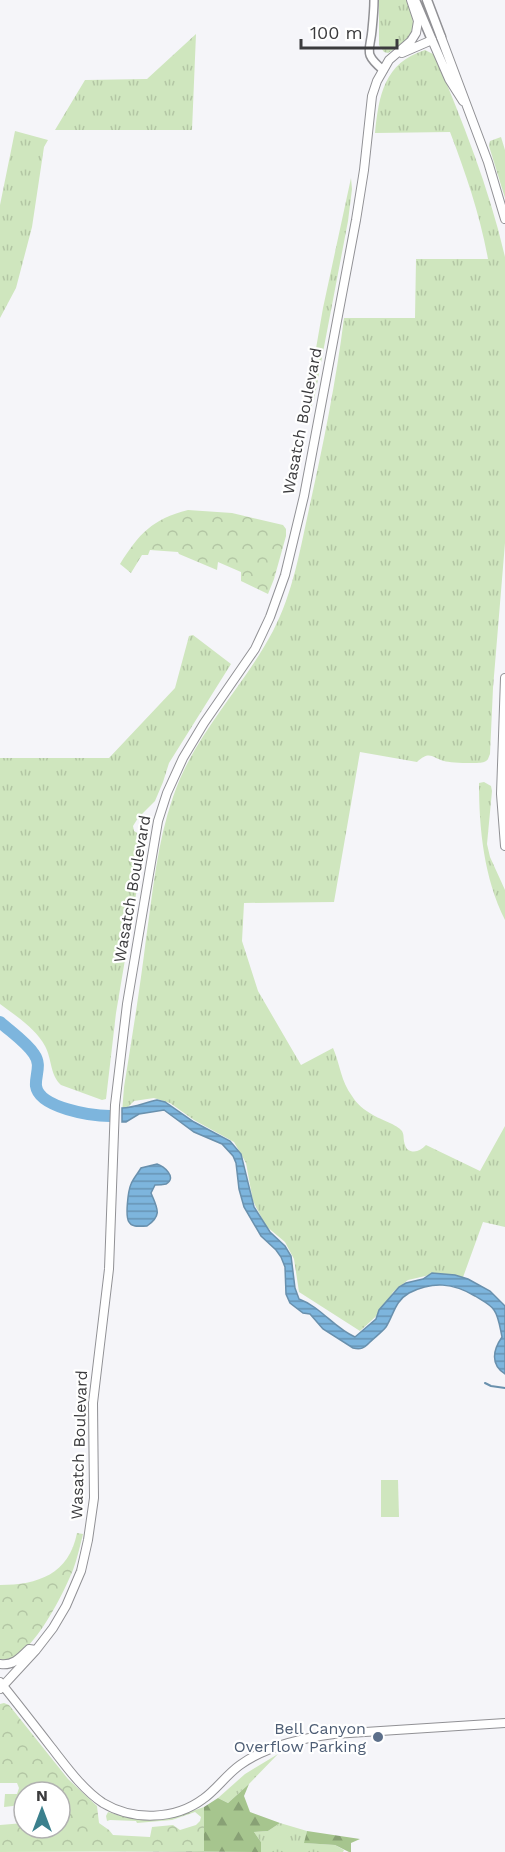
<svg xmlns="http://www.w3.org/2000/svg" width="505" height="1852" viewBox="0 0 505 1852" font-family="'Work Sans',sans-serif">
	<defs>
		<pattern id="grass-tufts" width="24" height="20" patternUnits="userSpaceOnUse" patternTransform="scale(1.5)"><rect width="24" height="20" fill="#cfe6be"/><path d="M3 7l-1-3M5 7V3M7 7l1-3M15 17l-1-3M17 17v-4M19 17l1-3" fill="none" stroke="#b3c6a4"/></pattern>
		<pattern id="forest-firs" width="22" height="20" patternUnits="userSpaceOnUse" patternTransform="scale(1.5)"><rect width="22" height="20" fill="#a6c58e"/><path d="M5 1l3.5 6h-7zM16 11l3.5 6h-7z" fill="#88a175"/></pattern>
		<pattern id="park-crowns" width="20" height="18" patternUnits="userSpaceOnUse" patternTransform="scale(1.5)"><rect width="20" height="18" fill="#cfe6be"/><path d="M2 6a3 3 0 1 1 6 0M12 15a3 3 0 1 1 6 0" fill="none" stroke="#b3c6a4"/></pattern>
		<pattern id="water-rules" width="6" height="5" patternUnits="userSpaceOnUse" patternTransform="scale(1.5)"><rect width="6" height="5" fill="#7db5dd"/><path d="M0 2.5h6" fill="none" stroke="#6894b4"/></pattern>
	</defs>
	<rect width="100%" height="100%" fill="#f5f5f9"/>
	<path fill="url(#grass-tufts)" d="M379,0H407C418,29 415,36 388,53L384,52L379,45Z
		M196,34L192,130H55L85,80L147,79Z
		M425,50L435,55C462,121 489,187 505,257V543L493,688L490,754C488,758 489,760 484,762C479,764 450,763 444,761C432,758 430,750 417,762L360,752L334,902L244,903L242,941L258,991L301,1065L333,1048C340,1064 341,1082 352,1096C357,1104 364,1110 373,1115C379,1119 398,1125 402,1131C405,1136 402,1141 407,1149C414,1154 420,1151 426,1145L480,1171L505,1126V1227L483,1222L462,1280L434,1274L408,1280L393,1292L384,1309L360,1331L299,1292L294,1259L285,1242L266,1226L253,1201L246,1163L234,1142L194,1120L170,1103L154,1098L134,1101L122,1113L124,1087C132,1038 140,988 146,939C153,891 157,843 173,797C194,734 243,688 273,631C293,593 300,550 309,509C323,446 336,382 344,318H415L416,259H488C480,215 466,174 450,132L375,133C379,95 384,63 425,50Z
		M15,131L48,140L44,147L32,227L16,288L0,318V205Z
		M501,137L505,150V198L489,146L490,141Z
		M351,178L352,189L348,221L320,368L314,400L309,412H305L323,308Z
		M193,635L231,664L169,763L163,782L155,801L138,818L133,826L134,831L144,837L145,841L116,1013L106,1099L102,1100L61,1085C50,1075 52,1059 45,1046C36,1029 15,1015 0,1004V758H109L175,688L189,636Z
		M484,782L491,786L492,791L487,844L490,857L505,890V920C484,878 479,829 479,783Z
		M278,1754L249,1784L228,1803L218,1798L245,1774Z
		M280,1823L307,1831L305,1843L335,1845L344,1850L343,1852H261V1842L254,1832L268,1831Z"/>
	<path fill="url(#forest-firs)" d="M249,1784L244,1796L250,1812L280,1823L268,1831L254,1832L261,1842V1852L94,1851H204V1807L218,1798L228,1803Z
		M307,1831L360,1839L351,1843V1852H349L335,1845L304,1843Z"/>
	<path fill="url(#park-crowns)" d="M188,510L232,513L283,525L286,529V536L274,579L268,594L241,581V572L218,562L217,570L179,554L178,552L150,550L148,555H142L131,573L120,564C139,534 152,519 188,510Z
		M77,1533L83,1534C80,1546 77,1559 73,1570C63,1594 30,1664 0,1660V1585C38,1585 69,1574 77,1533Z
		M4,1703L9,1705L68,1779L97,1806L99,1823L109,1830L113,1835L150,1837L152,1827L173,1825L180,1830L196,1825L200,1821L201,1817L195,1812L172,1820L137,1823L136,1821L110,1820L107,1821L106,1816L108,1812C147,1825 167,1820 204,1807V1851L0,1852V1825L24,1823V1828H60V1792H24V1803L23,1802L13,1806L4,1807L5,1794H17L19,1788L17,1783H0V1704Z"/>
	<path fill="#cfe6be" d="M381,1480H398L399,1517H381Z"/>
	<path fill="url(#water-rules)" stroke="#6990ad" stroke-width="1.5" d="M157,1100L165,1102L194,1122L230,1141L241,1154L254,1207L270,1232L285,1246L291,1256L295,1288L299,1299C321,1307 334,1328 355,1337L376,1319L379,1310L399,1287L406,1283L423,1279L432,1273L455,1275L468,1279L490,1291L505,1306V1374C490,1364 493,1350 502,1337C500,1328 499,1317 494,1310C490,1304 481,1300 475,1296C453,1283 433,1281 409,1293C395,1301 394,1314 386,1327C381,1333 375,1337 369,1343C364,1348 361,1350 353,1348L323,1329L310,1314L303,1313L290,1303L286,1294L285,1267L281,1257L276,1250L261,1236L244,1207L239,1189L236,1163L233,1156L222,1144L194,1132L164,1110L139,1114L126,1122H122V1108C134,1108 146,1102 157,1100Z
		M157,1164C163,1166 178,1177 166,1184C162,1185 158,1185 155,1185L151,1193C157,1208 163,1215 147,1226C141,1226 132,1228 129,1222C125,1217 128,1191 131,1184C133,1179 138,1173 141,1168Z"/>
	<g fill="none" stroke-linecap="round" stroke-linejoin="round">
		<path stroke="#6990ad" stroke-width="2" d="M485,1383L491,1386L505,1388"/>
		<path stroke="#7db5dd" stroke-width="12" d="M0,1022C11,1032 26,1042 34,1054C42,1065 35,1075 36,1086C39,1108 92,1116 110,1116"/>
		<defs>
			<path id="tertiary" d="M374,0C374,10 373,20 372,30C370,52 363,53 383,70"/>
			<path id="secondary" d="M441,37L488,162L505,219
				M402,53L432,40L449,79L463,101
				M505,678L501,794L505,846
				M0,1664C13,1666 20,1658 29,1649L36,1650
				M0,1682C17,1703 34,1725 51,1747C66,1766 82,1789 103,1803C133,1821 175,1820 203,1799C216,1790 226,1775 240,1765C266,1746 303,1738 334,1734L505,1723
				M0,1689L36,1650L53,1628L66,1606L81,1571L88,1540L94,1498L93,1403L109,1269L115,1105L127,1004L158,821L167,793L183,758L204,723L255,649L270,617L285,575L304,496L356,220L364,170L372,96L377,81L389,60L411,41L416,33L418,21L411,0"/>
			<path id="primary" d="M415,0L432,40
				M427,0L441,37"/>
		</defs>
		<use href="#tertiary" stroke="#919195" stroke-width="10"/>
		<use href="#secondary" stroke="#919195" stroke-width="10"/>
		<use href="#primary" stroke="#919195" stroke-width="11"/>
		<use href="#tertiary" stroke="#fff" stroke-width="7"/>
		<use href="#secondary" stroke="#fff" stroke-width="8"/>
		<use href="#primary" stroke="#fff" stroke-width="8"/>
	</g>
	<circle fill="#5c6f8a" stroke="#fff" stroke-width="2" cx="378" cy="1737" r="6"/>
	<g text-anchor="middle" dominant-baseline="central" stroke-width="4.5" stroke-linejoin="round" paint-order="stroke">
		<g font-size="16" fill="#3b3b3d" stroke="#fff">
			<text transform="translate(302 421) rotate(-79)">Wasatch Boulevard</text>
			<text transform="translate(132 889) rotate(-80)">Wasatch Boulevard</text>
			<text transform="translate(79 1445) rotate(-88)">Wasatch Boulevard</text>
		</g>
		<g font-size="16" fill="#4e5e75" stroke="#fff" text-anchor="end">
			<text x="366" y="1728">Bell Canyon<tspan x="366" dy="18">Overflow Parking</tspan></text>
		</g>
	</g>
	<g transform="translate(42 1810)"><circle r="28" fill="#ffffff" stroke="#b1b1b1" stroke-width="1.5"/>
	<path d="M0-4.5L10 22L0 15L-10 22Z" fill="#3b808d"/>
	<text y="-9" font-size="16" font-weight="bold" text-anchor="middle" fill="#3b3b3d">N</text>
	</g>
	<path d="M301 39v9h96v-9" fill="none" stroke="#3b3b3d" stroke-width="3"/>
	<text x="310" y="39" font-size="18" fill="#3b3b3d" stroke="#ffffff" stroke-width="4.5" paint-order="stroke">100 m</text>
</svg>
